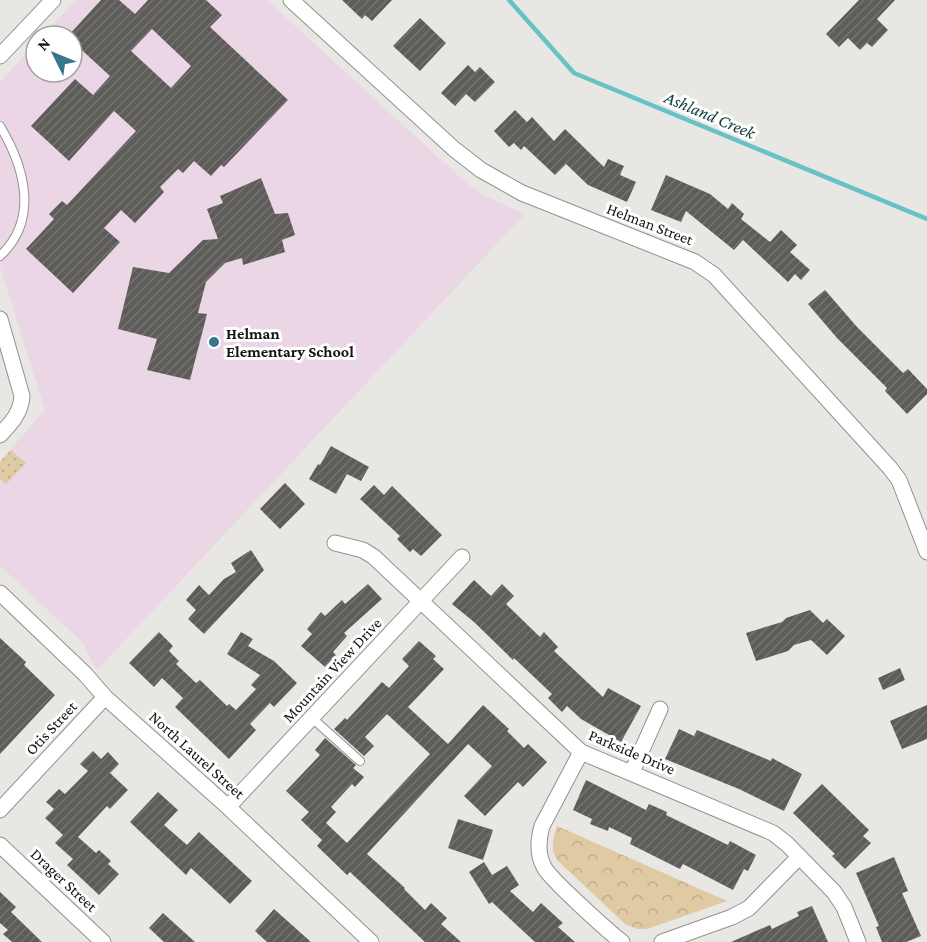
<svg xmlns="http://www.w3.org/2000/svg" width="927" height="942" viewBox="0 0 927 942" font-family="'Crimson Pro',serif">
	<defs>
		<pattern id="park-crowns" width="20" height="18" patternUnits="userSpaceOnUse" patternTransform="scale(1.5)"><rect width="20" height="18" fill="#dfcaa4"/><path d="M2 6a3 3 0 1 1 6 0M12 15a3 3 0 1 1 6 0" fill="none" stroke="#bead8c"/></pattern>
		<pattern id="garden-dots" width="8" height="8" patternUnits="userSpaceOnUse" patternTransform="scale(1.5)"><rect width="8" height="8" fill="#dfcaa4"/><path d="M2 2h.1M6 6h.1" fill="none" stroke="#bead8c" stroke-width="1.8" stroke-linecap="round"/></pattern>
		<pattern id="building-hatch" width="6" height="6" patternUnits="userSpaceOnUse" patternTransform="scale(1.5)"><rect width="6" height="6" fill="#5e5c59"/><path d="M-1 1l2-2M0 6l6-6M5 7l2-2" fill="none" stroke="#757371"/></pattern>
	</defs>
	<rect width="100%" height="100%" fill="#e9e7e3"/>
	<path fill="#ebd6e5" d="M76,0H267L464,181L485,196L525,214L98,669L90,660L89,654L82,642L0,566V461L45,410L0,267V82L36,43V72H72V36H42Z"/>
	<path fill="url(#park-crowns)" d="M557,826L727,901L647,929H637L625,924L557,860C550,849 553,838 557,826Z"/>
	<path fill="url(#garden-dots)" d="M11,450L26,463L6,484L0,479V462Z"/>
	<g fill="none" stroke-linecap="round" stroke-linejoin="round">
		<path stroke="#67c2c6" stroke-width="4.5" d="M509,0L574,73L927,219"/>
	</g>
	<path fill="url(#building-hatch)" fill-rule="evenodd" d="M101,0H119L135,14L148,0H206L222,15L210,27L288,100L224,167L221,165L211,176L194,161L183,173L178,169L160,187L164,192L135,223L121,210L104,228L120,242L73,293L26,249L54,219L49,214L62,201L67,205L136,131L114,111L69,161L31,126L75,79L93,95L110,76L72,41V36H68ZM152,29L191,66L171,88L131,51Z
		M342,0H392L372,21L365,15L362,19Z
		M859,0H895L877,19L888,30L872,47L867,43L860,50L848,38L839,47L826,34Z
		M420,18L446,43L420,71L393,46Z
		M468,65L475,72L480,67L495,82L475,102L466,94L455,106L441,93Z
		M515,110L527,122L532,117L554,141L565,129L604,167L608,159L624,166L620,175L636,182L627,202L588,185L566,164L555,175L524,146L521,150L514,143L509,147L494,131Z
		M666,175L710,194L728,209L732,203L744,214L741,219L770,242L781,230L797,245L790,252L810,270L801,280L795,274L788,282L743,240L734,250L686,211L681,222L651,210Z
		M261,178L275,214L288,213L295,235L282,240L285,252L243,265L242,258L225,263L206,282L198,313L207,314L190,380L147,370L157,339L118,329L133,267L169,273L203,240L218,239L207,209L223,203L220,196Z
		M825,290L857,327L903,373L908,369L927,389V394L907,414L885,391L887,388L837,338L808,304Z
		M331,446L369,467L361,481L347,474L336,494L309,479L318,464L320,465Z
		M285,483L305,504L280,529L260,509Z
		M374,485L384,495L392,486L442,535L421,556L413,549L410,552L397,539L400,536L360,499Z
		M251,550L264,570L204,634L188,619L196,610L186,600L199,585L209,595L224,579L236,572L231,563Z
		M474,580L491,596L502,584L514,596L506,604L540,637L544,632L558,647L554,651L603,697L608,688L641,706L621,742L581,719L567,706L562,712L548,698L552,694L514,658L513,660L474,622L452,604Z
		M368,584L382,599L344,633L347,636L333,652L336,655L325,667L301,646L312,634L307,629L321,612L325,616L342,600L345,604Z
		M810,610L823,623L827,619L845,636L827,655L811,640L794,645L788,651L756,661L746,633L782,622L786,618Z
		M159,632L173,646L169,651L179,661L176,664L196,683L200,680L227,706L229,704L236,710L256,689L251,685L260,675L227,654L241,632L253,639L248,646L274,661L297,683L274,707L270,703L250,724L256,730L229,759L175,707L183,698L162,678L154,687L129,663Z
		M0,638L26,662L24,665L55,695L0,754Z
		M419,641L436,656L433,659L444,669L408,707L448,744L483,705L509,729L507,731L524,748L528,744L547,762L523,787L518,782L485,816L464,796L492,766L468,744L367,854L405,888L404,889L425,910L431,903L447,918L441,924L461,942H425L350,872L347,875L317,846L322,840L301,820L309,812L286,791L320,755L315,750L325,738L356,765L353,768L364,777L355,787L352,784L331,807L336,812L326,823L347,843L430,754L387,714L365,737L374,746L364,756L334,729L345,718L347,720L382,682L389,688L409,666L402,659Z
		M900,668L905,680L883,690L878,678Z
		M927,705V739L902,749L890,721Z
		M679,729L694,736L697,730L771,761L772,758L802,774L784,811L739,789L665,759Z
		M93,751L101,759L108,752L119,764L110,773L128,790L110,809L107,806L78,837L96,853L99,850L111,861L108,864L119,874L99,895L67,865L73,859L55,843L63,835L45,818L54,809L46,802L59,789L65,794L88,771L80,764Z
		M586,780L646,810L649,804L667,812L666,815L728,845L730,841L756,855L748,871L744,869L733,890L683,864L680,869L630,844L632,838L609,827L608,831L590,824L592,819L573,810Z
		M822,784L869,830L863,836L871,843L845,869L832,856L835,854L793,813Z
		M158,792L178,810L164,825L187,845L199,832L252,881L230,904L191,868L186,875L130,822Z
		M458,819L493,830L483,860L448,848Z
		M894,857L908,891L902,893L921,936L906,942H882L876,927L879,926L856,873Z
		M484,862L492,875L507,866L519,885L510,891L533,912L541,903L563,923L558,927L575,942H535L492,902L489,904L469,872Z
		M0,892L16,907L11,912L42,942H12L3,934L8,930L0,923Z
		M812,906L828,942H731L770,925L772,929L799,916L797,912Z
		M274,909L311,942H267L255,931Z
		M163,913L195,942H164L149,928Z"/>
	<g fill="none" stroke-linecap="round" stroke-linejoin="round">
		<defs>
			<path id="lane" d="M0,126C24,166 40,219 0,256
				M312,718L360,761"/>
			<path id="street" d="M291,0L454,149L481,170L522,193L695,262L714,275L890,468L899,480L927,552
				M0,56L53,0
				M0,319L22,396C21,413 11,423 0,435
				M335,543L363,550L374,557L581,752L773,833L787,844L834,892L844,907L858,942
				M0,593L85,674L105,697L228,807L371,942
				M581,752L542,826C538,840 537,854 544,867C549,878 610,933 622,942
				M632,772L660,709
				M228,807L462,557
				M0,810L105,697
				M0,845L103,942
				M662,942L732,917L749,908L799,857"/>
		</defs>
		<use href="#lane" stroke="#93918d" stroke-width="10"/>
		<use href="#street" stroke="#93918d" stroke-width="17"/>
		<use href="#lane" stroke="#fff" stroke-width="8"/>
		<use href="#street" stroke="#fff" stroke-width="15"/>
	</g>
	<circle fill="#38768b" stroke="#fff" stroke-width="2" cx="214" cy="342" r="6"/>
	<g text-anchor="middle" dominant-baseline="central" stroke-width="6" stroke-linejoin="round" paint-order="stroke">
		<g font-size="16" fill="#151413" stroke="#fff">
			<text transform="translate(650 224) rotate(21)">Helman Street</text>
			<text transform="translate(332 670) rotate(-47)">Mountain View Drive</text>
			<text transform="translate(51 728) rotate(-47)">Otis Street</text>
			<text transform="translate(632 752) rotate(23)">Parkside Drive</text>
			<text transform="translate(197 755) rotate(42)">North Laurel Street</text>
			<text transform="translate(64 880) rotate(43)">Drager Street</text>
		</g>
		<g font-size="16" font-weight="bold" fill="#151413" stroke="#fff" text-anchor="start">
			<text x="226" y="333">Helman<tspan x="226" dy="18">Elementary School</tspan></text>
		</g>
		<g font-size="18" font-style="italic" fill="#133f41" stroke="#fff">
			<text transform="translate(710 115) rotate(23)">Ashland Creek</text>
		</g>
	</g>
	<g transform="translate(54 54) rotate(313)"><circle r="28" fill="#ffffff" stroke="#a1a1a1" stroke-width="1.5"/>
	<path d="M0-4.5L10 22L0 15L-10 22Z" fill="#38768b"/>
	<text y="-9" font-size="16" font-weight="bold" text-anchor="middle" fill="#151413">N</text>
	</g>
</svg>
